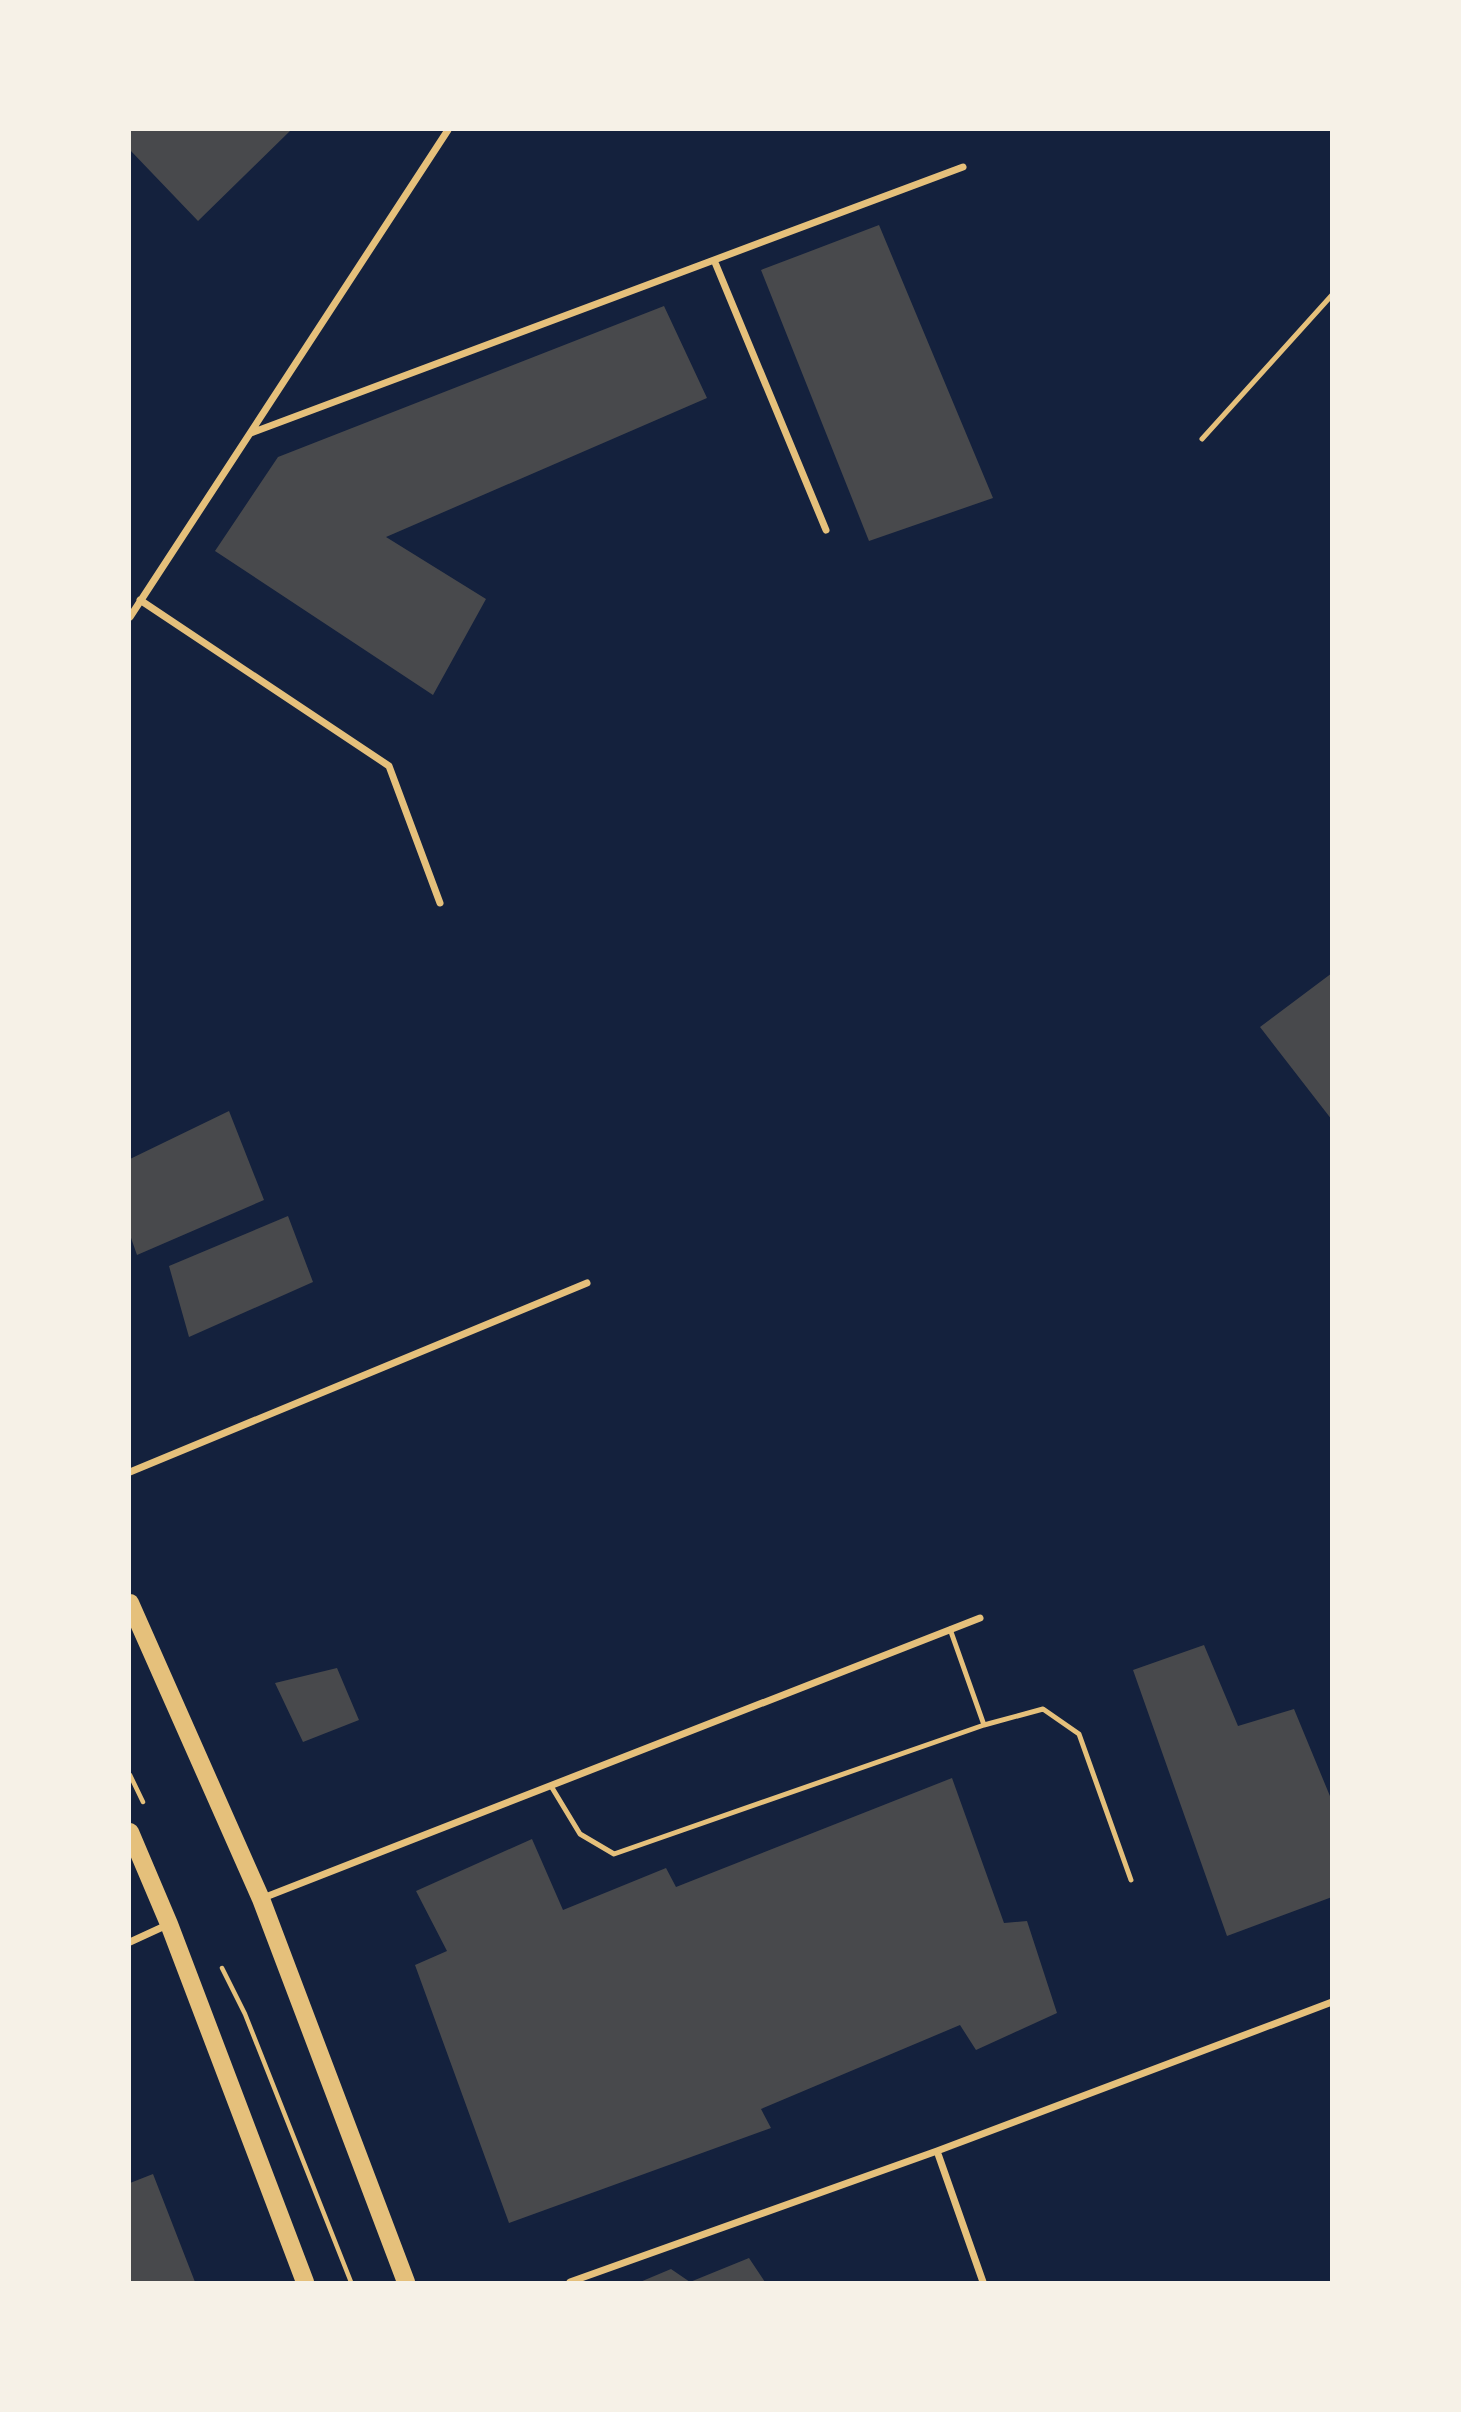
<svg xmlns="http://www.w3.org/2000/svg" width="1461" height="2412" viewBox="0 0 1461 2412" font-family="Lato,sans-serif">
	<rect width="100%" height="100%" fill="#14213d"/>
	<path fill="#48494c" d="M130,130H291L198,221L130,150Z
		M879,225L993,498L869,541L761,270Z
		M664,306L707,398L386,537L486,599L433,695L215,551L278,457Z
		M1332,973V1120L1260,1027Z
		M229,1111L264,1200L137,1255L130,1235V1159Z
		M288,1216L313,1282L189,1337L169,1266Z
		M1204,1645L1238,1726L1294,1709L1332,1801V1897L1227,1936L1133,1670Z
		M337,1668L359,1720L303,1742L275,1683Z
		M952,1778L1004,1923L1027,1921L1057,2013L976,2050L960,2025L761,2109L771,2128L509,2223L415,1965L447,1951L416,1891L532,1839L563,1910L666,1868L676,1887Z
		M153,2174L195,2282H130V2183Z
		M749,2258L765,2282H640L671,2269L690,2282Z"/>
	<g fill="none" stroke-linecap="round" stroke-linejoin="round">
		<path stroke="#e5c07b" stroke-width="4.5" d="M130,1775L143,1802
			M222,1968L245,2014L351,2282"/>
		<path stroke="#e5c07b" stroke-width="5" d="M1202,439L1332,295
			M950,1629L984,1725
			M551,1786L580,1834L614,1854L984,1725L1043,1709L1079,1734L1131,1880"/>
		<path stroke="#e5c07b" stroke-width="7" d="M714,260L826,530
			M251,433L963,167
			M140,600L389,766L440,903
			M130,617L448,130
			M130,1472L587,1283
			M263,1898L980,1618
			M130,1942L167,1925
			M937,2151L983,2282
			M570,2282L937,2151L1332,2002"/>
		<path stroke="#e5c07b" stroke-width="18" d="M130,1603L261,1899L406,2282
			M130,1832L169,1924L305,2282"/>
	</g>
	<rect width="1461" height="2412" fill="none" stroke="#f6f1e7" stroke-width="262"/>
</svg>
